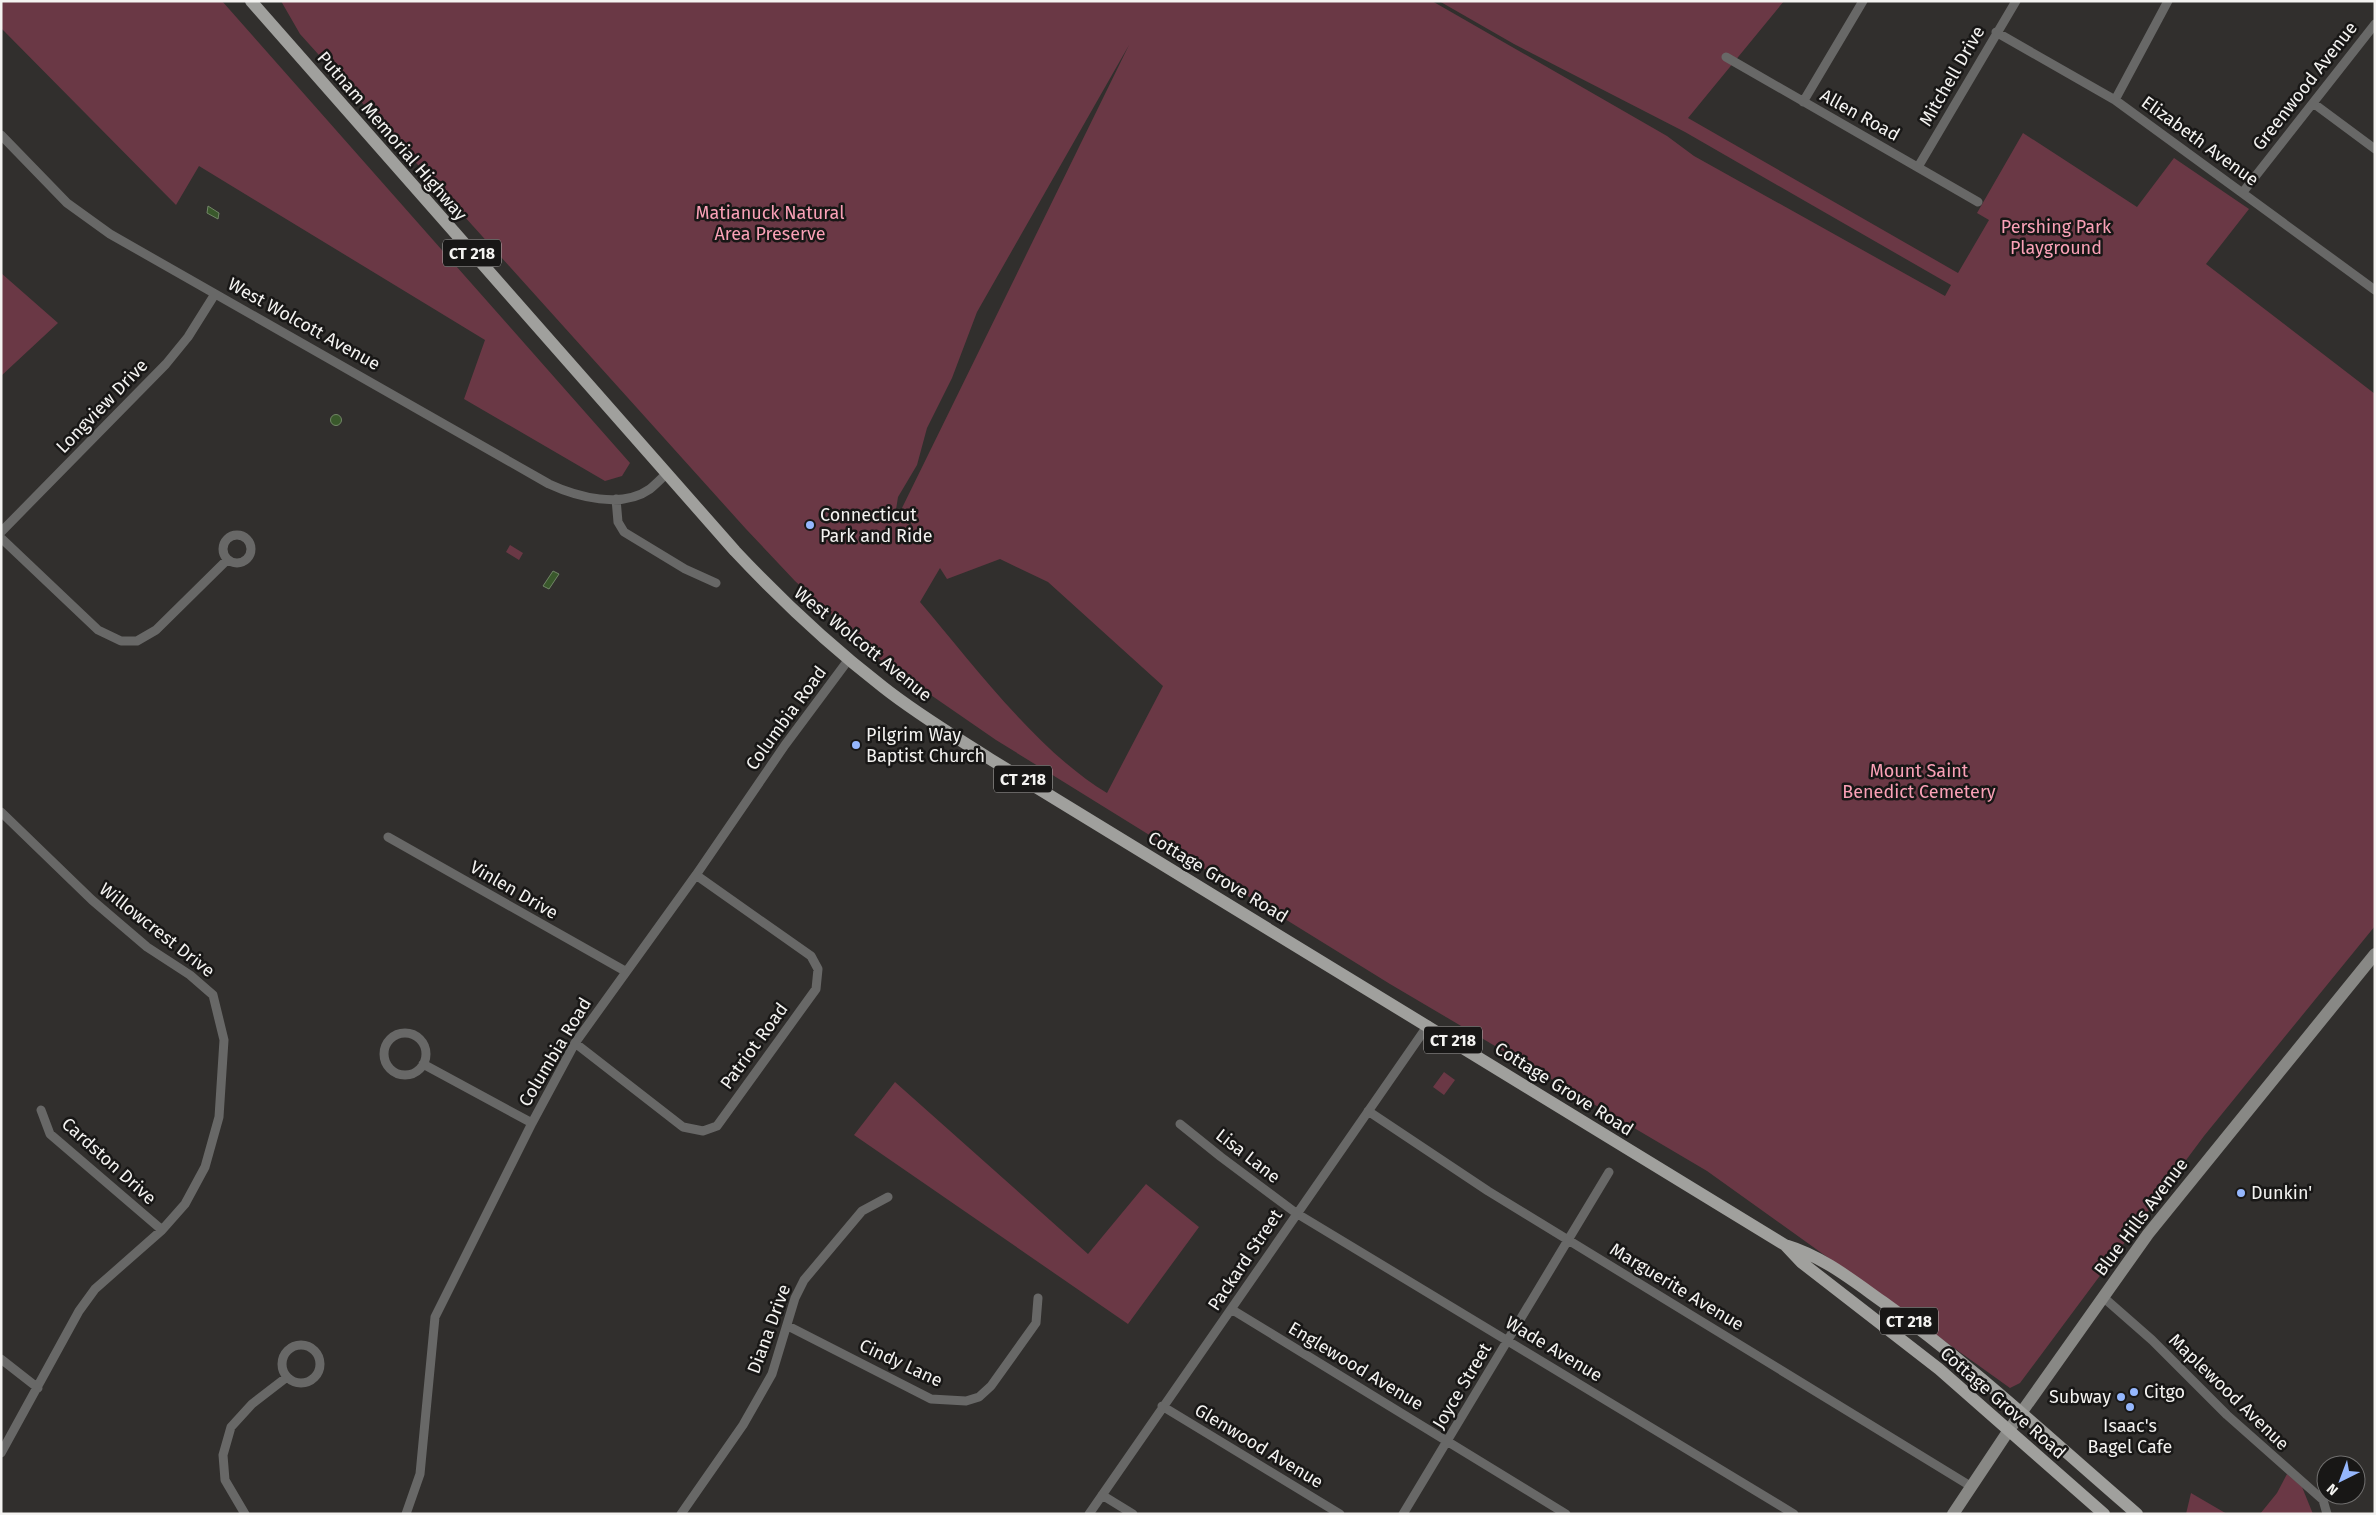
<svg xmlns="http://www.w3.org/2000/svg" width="2376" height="1515" viewBox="0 0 2376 1515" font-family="'Fira Sans',sans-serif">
	<rect width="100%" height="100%" fill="#312f2d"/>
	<path fill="#6a3845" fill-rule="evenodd" d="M1,1H222L630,463L622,476L605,481L464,399L485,340L199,166L176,205L1,28Z
		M281,1H1432L1667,136L1694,156L1945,296L1951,285L1685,132L1514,44L1439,1H1784L1688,118L1958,273L1989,220L1977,213L2023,133L2137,207L2174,158L2249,209L2206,264L2375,394V926L2204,1136L2020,1383L2010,1388L1707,1171L1390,984L996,740L883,662L795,581L746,529L300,34ZM1129,45L902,508L913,527L895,516L898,497L917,465L927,428L952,378L977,312ZM1000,559L1048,582L1163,686L1107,793C1037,751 973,664 920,602L940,568L947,579Z
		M1,273L58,323L1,376Z
		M510,545L523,553L519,560L506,552Z
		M1444,1072L1455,1080L1444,1095L1433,1087Z
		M895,1082L1088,1254L1146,1184L1199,1227L1128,1324L854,1135Z
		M2287,1474L2302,1487L2313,1514H2260L2277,1493Z
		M2191,1493L2227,1514H2186Z"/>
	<path fill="#39582b" stroke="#718666" d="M208,206L219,213L218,219L207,213Z
		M330.5 420a5.5 5.5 0 1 1 11 0a5.5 5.5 0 1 1-11 0Z
		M553,571L559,574L549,589L543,586Z"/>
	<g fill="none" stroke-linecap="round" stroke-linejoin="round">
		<path stroke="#686867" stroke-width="9" d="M1996,32L2115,100L2375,290
			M1726,57L1978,202
			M2115,100L2168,1
			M1803,102L1863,1
			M2313,103L2375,149
			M1,135L67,203L110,234L549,484C577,497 622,509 650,489C656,484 662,478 667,473
			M1918,167L2016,1
			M2243,192L2375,24
			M616,499L618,522L624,532L685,569L716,583
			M1,532L166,364L188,337L215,294
			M223 549a14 14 0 1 1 28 0a14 14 0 1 1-28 0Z
			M1,538L98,630L121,641H137L156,630L227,560
			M1,812L92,900L147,947L190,975L213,995L224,1040L219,1117L205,1167L185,1204L162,1230L95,1289L79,1311L1,1453
			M388,837L625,971
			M384 1054a21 21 0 1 1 42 0a21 21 0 1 1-42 0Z
			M575,1043L683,1127L703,1131L717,1126L816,989L818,969L811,956L696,875
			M423,1064L532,1123
			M41,1110L50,1134L162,1230
			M1368,1111L1488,1191L1972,1487
			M1180,1124L1221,1157L1296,1213L1794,1514
			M2103,1297L2152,1340L2227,1415L2323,1500L2327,1514
			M1231,1309L1566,1514
			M788,1326L931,1399L966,1401L979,1397L991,1386L1036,1323L1038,1298
			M282 1364a19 19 0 1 1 38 0a19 19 0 1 1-38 0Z
			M1,1359L38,1388
			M1162,1406L1340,1514
			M1102,1495L1133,1514
			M245,1514L225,1480L223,1455L231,1427L252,1404L287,1377
			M406,1514L420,1474L435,1317L532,1123L575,1043L696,875L785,745L849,659
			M681,1514L743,1425L772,1374L795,1298L804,1280L862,1211L888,1197
			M1089,1514L1428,1025
			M1403,1514L1609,1172"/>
		<path stroke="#888885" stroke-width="12" d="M1953,1514L2009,1430L2148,1234L2375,954"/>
		<path stroke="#a0a09d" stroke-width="12" d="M251,1L735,551C781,600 830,646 883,687C917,714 954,736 990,759L1785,1245C1822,1256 1852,1280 1883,1302C1973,1366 2053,1442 2137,1514
			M1785,1245L1801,1262L1939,1369L2104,1514"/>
	</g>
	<g fill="#95b7fd" stroke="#181716" stroke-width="2">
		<circle cx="810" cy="525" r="5"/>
		<circle cx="856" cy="745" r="5"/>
		<circle cx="2241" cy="1193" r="5"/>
		<circle cx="2134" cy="1392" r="5"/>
		<circle cx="2121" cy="1397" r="5"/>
		<circle cx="2130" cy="1407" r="5"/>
	</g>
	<g text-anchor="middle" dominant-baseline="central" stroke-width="5" stroke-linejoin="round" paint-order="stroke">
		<g fill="#181716" stroke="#b2b1af" stroke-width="1">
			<rect x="443" y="239.5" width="58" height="27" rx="4"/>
			<rect x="994" y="765.5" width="58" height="27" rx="4"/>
			<rect x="1424" y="1026.5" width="58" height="27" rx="4"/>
			<rect x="1880" y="1307.5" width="58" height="27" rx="4"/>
		</g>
		<g font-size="16" font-weight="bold" fill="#f4f3f1">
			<text x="472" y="253">CT 218</text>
			<text x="1023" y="779">CT 218</text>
			<text x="1453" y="1040">CT 218</text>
			<text x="1909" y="1321">CT 218</text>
		</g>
		<g font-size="18" fill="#f4f3f1" stroke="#181716">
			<text transform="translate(1952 76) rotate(-60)">Mitchell Drive</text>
			<text transform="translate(2305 86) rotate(-52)">Greenwood Avenue</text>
			<text transform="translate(1860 115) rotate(29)">Allen Road</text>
			<text transform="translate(392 136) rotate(49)">Putnam Memorial Highway</text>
			<text transform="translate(2200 141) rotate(36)">Elizabeth Avenue</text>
			<text transform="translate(304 324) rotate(29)">West Wolcott Avenue</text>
			<text transform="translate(102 406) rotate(-46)">Longview Drive</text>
			<text transform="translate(863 644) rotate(39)">West Wolcott Avenue</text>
			<text transform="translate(786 718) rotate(-54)">Columbia Road</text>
			<text transform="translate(1218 877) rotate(31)">Cottage Grove Road</text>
			<text transform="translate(514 890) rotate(30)">Vinlen Drive</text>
			<text transform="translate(157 930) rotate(38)">Willowcrest Drive</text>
			<text transform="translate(754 1046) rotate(-54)">Patriot Road</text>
			<text transform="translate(555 1052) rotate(-59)">Columbia Road</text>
			<text transform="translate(1564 1089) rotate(32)">Cottage Grove Road</text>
			<text transform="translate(1248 1156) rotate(38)">Lisa Lane</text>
			<text transform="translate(109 1161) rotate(42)">Cardston Drive</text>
			<text transform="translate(2141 1217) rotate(-53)">Blue Hills Avenue</text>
			<text transform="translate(1245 1260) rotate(-56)">Packard Street</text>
			<text transform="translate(1677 1287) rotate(31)">Marguerite Avenue</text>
			<text transform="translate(769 1329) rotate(-70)">Diana Drive</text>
			<text transform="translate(1554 1349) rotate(31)">Wade Avenue</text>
			<text transform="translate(901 1363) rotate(25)">Cindy Lane</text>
			<text transform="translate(1356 1366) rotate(31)">Englewood Avenue</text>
			<text transform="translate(1462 1386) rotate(-59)">Joyce Street</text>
			<text transform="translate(2229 1392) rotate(44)">Maplewood Avenue</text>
			<text transform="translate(2003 1403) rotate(41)">Cottage Grove Road</text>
			<text transform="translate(1259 1446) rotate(31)">Glenwood Avenue</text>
		</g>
		<g font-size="18" fill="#faa1b7" stroke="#181716">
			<text x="770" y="213">Matianuck Natural<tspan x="770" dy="21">Area Preserve</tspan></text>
			<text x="2056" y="227">Pershing Park<tspan x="2056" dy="21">Playground</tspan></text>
			<text x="1919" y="771">Mount Saint<tspan x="1919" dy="21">Benedict Cemetery</tspan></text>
		</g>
		<g font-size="18" fill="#f4f3f1" stroke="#181716" text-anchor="start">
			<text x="820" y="515">Connecticut<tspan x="820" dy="21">Park and Ride</tspan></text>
			<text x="866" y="735">Pilgrim Way<tspan x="866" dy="21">Baptist Church</tspan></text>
			<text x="2251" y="1193">Dunkin'</text>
			<text x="2144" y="1392">Citgo</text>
			<text x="2111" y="1397" text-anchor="end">Subway</text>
			<text x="2130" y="1426" text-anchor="middle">Isaac's<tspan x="2130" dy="21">Bagel Cafe</tspan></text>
		</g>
	</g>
	<rect width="2376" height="1515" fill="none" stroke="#f4f3f1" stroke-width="5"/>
	<g transform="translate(2341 1480) rotate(222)"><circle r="24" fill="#181716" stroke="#706f6e"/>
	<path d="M0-4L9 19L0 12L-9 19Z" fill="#95b7fd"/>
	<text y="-8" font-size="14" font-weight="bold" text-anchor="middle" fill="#f4f3f1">N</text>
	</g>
</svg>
